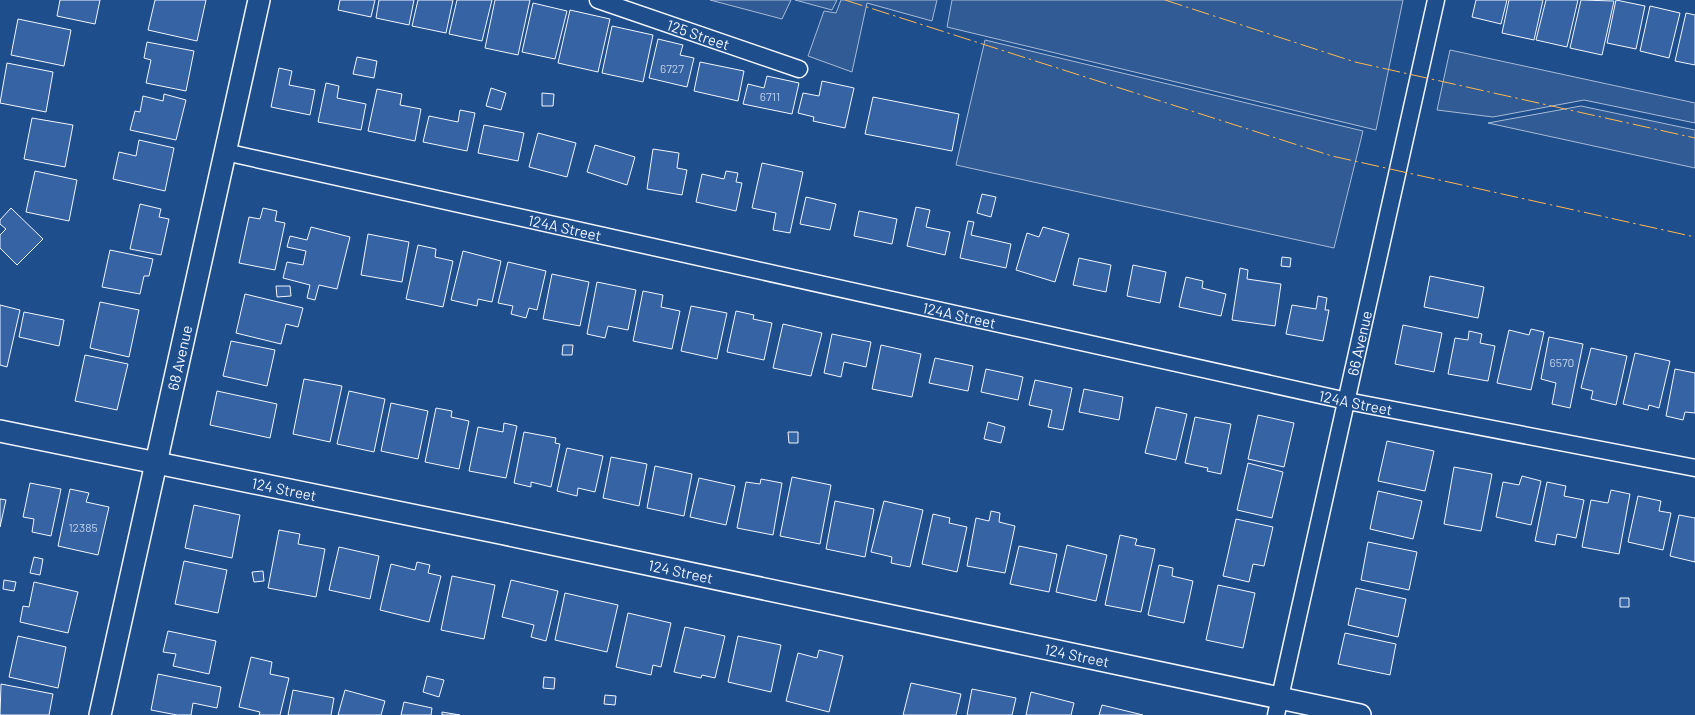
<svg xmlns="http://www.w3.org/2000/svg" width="1695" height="715" viewBox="0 0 1695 715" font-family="Barlow,sans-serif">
	<rect width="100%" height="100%" fill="#1f4e8c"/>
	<path fill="#305b95" stroke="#a8bbd7" d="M710,0H791L782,19Z
		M795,0H837L832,10Z
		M841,0H937L932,21L867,3L852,72L808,56L824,11L836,13Z
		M952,0H1403L1376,130L947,27Z
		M985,40L1363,131L1334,248L956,165Z
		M1450,50L1695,103V123L1584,100L1493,117L1437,110Z
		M1581,106L1695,130V168L1488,123Z"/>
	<path fill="#3563a3" stroke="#f2f6ff" d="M60,0H100L95,24L57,16Z
		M155,0H206L197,41L148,30Z
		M340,0H375L371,17L338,10Z
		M379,0H414L409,25L376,18Z
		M418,0H453L446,33L412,26Z
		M457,0H492L482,41L449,34Z
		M495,0H530L518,55L485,48Z
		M1476,0H1507L1501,24L1472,17Z
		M1509,0H1543L1534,40L1502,33Z
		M1546,0H1578L1567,47L1536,40Z
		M1581,0L1614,1L1602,55L1570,48Z
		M1616,0L1645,6L1636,49L1607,43Z
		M533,3L567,11L555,59L522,52Z
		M1650,6L1680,13L1669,58L1640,51Z
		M570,10L610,19L598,72L558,63Z
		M1686,13L1695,15V65L1675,61Z
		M18,19L71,30L64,66L11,55Z
		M612,26L653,35L643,82L602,73Z
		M658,39L683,45L680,55L694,58L687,87L649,78Z
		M147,42L194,51L186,91L146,83L151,60L144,58Z
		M357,57L377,61L374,78L353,74Z
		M700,62L744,71L738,101L694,91Z
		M7,63L53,72L46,112L0,103Z
		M279,68L292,71L289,85L315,90L310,115L271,107Z
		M767,76L799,83L792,114L743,104L748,84L764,88Z
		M822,81L854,88L845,128L813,121L814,117L798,113L803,93L819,96Z
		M326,83L339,86L337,98L366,104L361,130L318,122Z
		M491,88L506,93L501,110L486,106Z
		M377,89L402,94L400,105L421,109L415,141L368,131Z
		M542,93L554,94L553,106H542Z
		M164,94L186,100L176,140L130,130L135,111L140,112L143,96L163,101Z
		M873,97L959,114L952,151L865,134Z
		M460,110L475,113L467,151L423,142L429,116L458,122Z
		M32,118L73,125L65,167L24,159Z
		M484,125L524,133L518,161L478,153Z
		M538,133L576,143L567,177L529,167Z
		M139,140L174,148L165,191L113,179L119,152L136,156Z
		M595,145L635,157L627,185L587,172Z
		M653,149L679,153L677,168L687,170L682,195L647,189Z
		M762,163L803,172L790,233L773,230L776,213L752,208Z
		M35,171L77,180L69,221L26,212Z
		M726,171L738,173L736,182L742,183L736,211L696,202L702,174L724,179Z
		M982,194L996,197L991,217L977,213Z
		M806,197L836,204L830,230L800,224Z
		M140,204L161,209L159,217L169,219L161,255L130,249Z
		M916,207L930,210L926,227L950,232L945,255L907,246Z
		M11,208L43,239L17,265L0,248V235L6,229L0,224V220Z
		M263,208L277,211L275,221L285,223L275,270L239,263L249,217L260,219Z
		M859,211L897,219L892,244L854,236Z
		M968,221L974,222L971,235L1011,244L1006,268L960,258Z
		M311,227L350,237L337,289L319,285L315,300L307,298L310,285L283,278L287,262L303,265L306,251L287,247L290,236L307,240Z
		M1043,227L1069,234L1055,282L1016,270L1027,233L1039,237Z
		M368,234L409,242L402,282L361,275Z
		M418,245L436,249L435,257L453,261L443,307L406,299Z
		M110,250L153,259L149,276H144L140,294L102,287Z
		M463,251L501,261L492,302L478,299L477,306L451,300Z
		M1282,257L1291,258L1290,267L1281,266Z
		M1079,258L1111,265L1106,292L1073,285Z
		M508,262L546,271L537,310L529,308L526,318L511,314L513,306L498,303Z
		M1133,265L1166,272L1160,303L1127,296Z
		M1240,268L1248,270L1247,279L1281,284L1275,326L1232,320Z
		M552,274L589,282L580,326L543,319Z
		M1430,276L1484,287L1478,318L1424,307Z
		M1186,277L1203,281L1202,288L1226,294L1221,316L1179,307Z
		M597,282L636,290L628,330L608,326L605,338L587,334Z
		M276,286H290L291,296L277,297Z
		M643,291L663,295L661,307L680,311L672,349L633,341Z
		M245,294L303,308L298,327L286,324L281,344L236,333Z
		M1318,296L1327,298L1325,310H1329L1323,341L1286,334L1292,305L1316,309Z
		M100,302L139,310L129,357L90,348Z
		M0,305L20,310L7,367L0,365Z
		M691,306L727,313L717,359L681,351Z
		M736,311L754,315L753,319L772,323L764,360L727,352Z
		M24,312L64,320L59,346L19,337Z
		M783,324L822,333L811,376L773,368Z
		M1403,325L1442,333L1434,372L1395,364Z
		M1531,329L1544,332L1531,390L1497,383L1509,330L1529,335Z
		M1469,331L1482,334L1480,343L1495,346L1488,381L1448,374L1455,338L1468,340Z
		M832,334L871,342L866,367L844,362L841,377L824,373Z
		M1549,337L1583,344L1570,408L1552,404L1556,383L1541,379Z
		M231,341L275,350L267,386L223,376Z
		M563,345H573L572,355H562Z
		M881,345L921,354L912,397L872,389Z
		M1591,348L1627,356L1616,405L1591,399L1593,391L1581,388Z
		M1635,353L1670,361L1659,408L1649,405L1648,410L1623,404Z
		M85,355L128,364L117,410L75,401Z
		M935,358L973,366L968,391L929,383Z
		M986,369L1023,377L1018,400L981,392Z
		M1675,369L1695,373V413L1685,412L1683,420L1666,416Z
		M304,379L342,386L330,442L293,434Z
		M1035,380L1072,388L1063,430L1048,427L1052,410L1029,405Z
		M1084,389L1123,397L1119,420L1079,412Z
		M217,391L277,404L270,438L210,425Z
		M349,391L385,399L374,452L337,444Z
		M391,403L428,411L418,459L381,451Z
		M1156,407L1187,414L1176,460L1145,453Z
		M436,408L452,411L451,417L469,421L459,469L425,462Z
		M1258,415L1294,423L1284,467L1248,459Z
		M1195,417L1231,424L1221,474L1207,471L1208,468L1185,463Z
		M988,422L1005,427L1001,443L984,439Z
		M504,423L517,426L506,478L469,471L478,427L503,432Z
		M524,432L556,438L555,443L560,444L551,487L531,482V487L514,483Z
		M788,432H798V443H789Z
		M1387,441L1434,451L1425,491L1378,481Z
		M567,448L603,456L595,492L578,488L577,496L557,491Z
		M611,457L647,464L639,506L603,498Z
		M1248,463L1283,472L1272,518L1237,510Z
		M655,466L692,474L684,516L647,508Z
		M1454,467L1492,474L1481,531L1444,524Z
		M1522,476L1541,481L1531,525L1496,517L1503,482L1519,485Z
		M792,477L831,485L820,544L780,536Z
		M699,478L735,486L726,525L690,517Z
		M761,479L782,483L773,535L737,528L746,482L760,484Z
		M1547,482L1566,486L1564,496L1584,500L1576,538L1557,534L1555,545L1535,541Z
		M30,483L61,489L51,536L32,532L34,519L23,517Z
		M70,489L89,493L86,502L109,507L98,555L58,546Z
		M1611,490L1630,494L1619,554L1582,547L1591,500L1608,503Z
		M1378,491L1422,501L1413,539L1370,529Z
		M1638,496L1661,501L1659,511L1671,513L1663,550L1628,542Z
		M0,499L6,500L0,527Z
		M835,501L874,509L865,557L826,549Z
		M884,501L923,510L910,567L891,563L892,557L871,552Z
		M194,505L240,515L232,558L185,548Z
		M991,511L1000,513L999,522L1015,526L1005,573L967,566L976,518L989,521Z
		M933,514L950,518L949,523L967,527L957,572L922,564Z
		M1679,515L1695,518V562L1670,556Z
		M1236,519L1273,527L1264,566L1253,564L1249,582L1223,576Z
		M279,530L300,534L298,544L325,549L316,597L268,588Z
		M1120,535L1137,539L1135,545L1155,549L1141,612L1105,605Z
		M1368,542L1417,552L1409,590L1361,580Z
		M1067,545L1107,555L1096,601L1056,592Z
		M1019,546L1057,554L1049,592L1010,584Z
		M339,547L379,556L370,599L329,590Z
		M34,557L43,559L40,575L30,573Z
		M184,561L227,570L218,613L175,604Z
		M417,562L430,565L428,573L441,576L429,622L380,610L391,564L415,570Z
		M1159,565L1173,568L1172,576L1193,581L1184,623L1148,615Z
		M263,571L264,581L254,582L252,572Z
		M452,576L495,585L484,639L441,630Z
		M4,580L16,582L14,591L3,589Z
		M511,580L558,591L546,641L531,637L534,625L502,617Z
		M34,582L78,592L68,633L20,622L23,606L29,607Z
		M1218,585L1255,593L1243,648L1206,640Z
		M1356,588L1406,599L1398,637L1348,625Z
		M565,593L618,605L607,652L555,640Z
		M1620,598H1629V607H1620Z
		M628,613L671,623L661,667L653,665L651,675L616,667Z
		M685,627L725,636L715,678L702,675L701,678L674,672Z
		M168,631L216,641L209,674L173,666L176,654L163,652Z
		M1345,633L1396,644L1390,675L1338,664Z
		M18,636L66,647L58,688L9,677Z
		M738,636L781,645L771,692L728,682Z
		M819,650L843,656L829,712L786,701L798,653L817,658Z
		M251,657L272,662L270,674L289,678L280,715H259L260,712L239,707Z
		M158,674L221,687L217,708L193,703L191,715H177L151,710Z
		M427,676L444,680L439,697L423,692Z
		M544,677L555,678L554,689L543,688Z
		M911,683L961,694L956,715H903Z
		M1,684L53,694L49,715H0Z
		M972,689L1016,698L1012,715H967Z
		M293,690L334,698L331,715H288Z
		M345,690L385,701L381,715H338Z
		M1031,692L1074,703L1071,715H1026Z
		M605,695L616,696L615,705L604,704Z
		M404,702L432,708L431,715H401Z
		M1102,705L1143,715H1099Z
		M442,712L460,715H442Z"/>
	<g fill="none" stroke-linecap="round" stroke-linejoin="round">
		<defs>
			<g id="minor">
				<path id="s1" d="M598,0L799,69"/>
				<path id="s2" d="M225,152L1347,401L1695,468"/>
				<path id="s3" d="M1276,715L1436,0"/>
			</g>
			<g id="tertiary">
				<path id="s4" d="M0,431L500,533L1360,715"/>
				<path id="s5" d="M100,715L259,0"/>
			</g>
		</defs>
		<use href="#minor" stroke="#f2f6ff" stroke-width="19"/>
		<use href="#tertiary" stroke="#f2f6ff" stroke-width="24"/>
		<use href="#minor" stroke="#1f4e8c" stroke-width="16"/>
		<use href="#tertiary" stroke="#1f4e8c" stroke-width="21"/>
		<path stroke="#ffb74d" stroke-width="1" stroke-dasharray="18 4 2.5 4" stroke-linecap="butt" d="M845,0L1332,156L1695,237
			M1165,0L1355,62L1695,138"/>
	</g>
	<g text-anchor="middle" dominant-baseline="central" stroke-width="4" stroke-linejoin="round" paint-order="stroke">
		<g font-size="12" fill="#c3d1e8">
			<text x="672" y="68">6727</text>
			<text x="770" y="96">6711</text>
			<text x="1562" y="362">6570</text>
			<text x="83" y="527">12385</text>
		</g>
		<g font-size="15" fill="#f2f6ff" stroke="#1f4e8c">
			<text stroke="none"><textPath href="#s1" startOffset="106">125 Street</textPath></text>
			<text stroke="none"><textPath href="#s2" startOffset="348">124A Street</textPath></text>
			<text stroke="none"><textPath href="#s2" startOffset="752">124A Street</textPath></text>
			<text stroke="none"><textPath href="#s3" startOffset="381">66 Avenue</textPath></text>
			<text stroke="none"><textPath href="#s5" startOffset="366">68 Avenue</textPath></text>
			<text stroke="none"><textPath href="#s2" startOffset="1158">124A Street</textPath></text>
			<text stroke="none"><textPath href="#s4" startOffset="290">124 Street</textPath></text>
			<text stroke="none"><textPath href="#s4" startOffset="695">124 Street</textPath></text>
			<text stroke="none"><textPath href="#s4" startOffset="1100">124 Street</textPath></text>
		</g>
	</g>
</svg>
